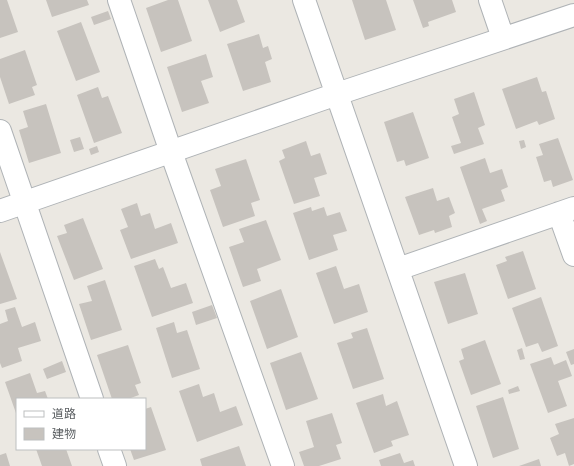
<svg xmlns="http://www.w3.org/2000/svg" width="574" height="466" viewBox="0 0 574 466" font-family="'DM Sans','Noto Sans JP',sans-serif">
	<rect width="100%" height="100%" fill="#ebe8e2"/>
	<path fill="#c7c3be" d="M0,0H7L18,32L0,38Z
		M46,0H87L89,5L52,17Z
		M168,0H178L192,41L161,52L146,8Z
		M208,0H237L245,22L220,32Z
		M352,0H386L396,30L365,40Z
		M413,0H452L456,12L428,22L429,26L423,28Z
		M108,11L111,19L94,25L91,17Z
		M81,22L100,72L76,81L57,31Z
		M259,34L263,48L268,46L272,59L265,62L271,82L243,91L227,44Z
		M25,50L37,85L32,87L35,95L9,104L0,77V59Z
		M206,54L213,77L201,81L209,103L182,112L167,67Z
		M537,77L542,92L546,91L555,119L539,125L537,121L516,129L502,89Z
		M98,87L102,98L108,96L122,133L94,143L77,95Z
		M474,92L485,125L478,128L484,144L454,154L451,146L461,143L452,117L459,114L454,99Z
		M46,104L61,153L29,163L19,130L28,127L23,111Z
		M413,112L429,158L406,166L404,160L397,162L384,122Z
		M80,137L84,149L74,152L70,140Z
		M558,138L573,180L553,187L551,180L544,182L536,157L543,155L539,144Z
		M524,140L526,147L521,149L519,141Z
		M306,141L311,156L320,153L327,174L314,178L320,196L294,204L279,161L285,158L282,150Z
		M97,146L99,152L91,155L89,149Z
		M485,158L490,173L502,169L508,187L501,190L505,201L482,209L487,221L480,224L460,167Z
		M246,159L260,200L251,203L255,216L223,227L210,190L221,186L215,169Z
		M433,188L437,201L449,197L455,213L449,216L452,227L435,233L434,230L419,235L405,197Z
		M137,203L141,216L150,213L155,229L171,223L178,243L131,259L120,230L128,227L121,209Z
		M311,207L312,211L324,207L327,216L340,212L347,231L333,235L338,250L309,260L293,213Z
		M83,218L103,269L74,280L57,236L67,233L64,225Z
		M266,220L281,260L257,269L261,281L243,287L229,247L244,242L239,229Z
		M523,251L536,289L508,299L496,265L507,261L505,257Z
		M0,252L17,299L0,304Z
		M155,259L159,269L163,267L171,288L186,283L193,303L152,317L134,266Z
		M336,266L344,289L359,284L368,312L334,324L316,273Z
		M465,273L478,314L448,324L434,282Z
		M105,280L122,330L91,340L79,304L92,301L87,286Z
		M281,289L298,337L267,349L250,301Z
		M541,297L558,346L542,352L538,343L526,347L512,308Z
		M212,305L217,318L196,325L192,312Z
		M15,307L22,327L35,322L41,341L18,348L22,361L2,368L0,363V324L8,321L5,310Z
		M174,322L177,333L187,330L200,369L172,378L156,328Z
		M367,328L384,379L353,389L337,343L353,338L351,333Z
		M485,340L501,384L471,395L459,361L464,359L461,349Z
		M128,345L141,383L135,385L139,395L128,399H112L97,355Z
		M522,348L525,359L520,360L517,350Z
		M574,349V364L571,365L566,352Z
		M301,352L318,399L286,410L270,363Z
		M551,357L554,365L566,360L572,376L558,381L567,406L548,413L530,364Z
		M62,361L66,372L47,379L43,369Z
		M30,373L37,393L45,391L48,399H17V416L5,382Z
		M199,384L203,397L214,393L220,412L236,406L243,425L197,442L179,391Z
		M518,386L520,391L509,394L508,390Z
		M383,394L386,406L397,401L409,435L391,441L393,446L374,453L356,403Z
		M503,397L519,449L493,458L476,406Z
		M151,407L166,450L134,460L130,449H145V409Z
		M332,413L342,443L336,445L341,459L319,466H304L299,452L314,447L306,421Z
		M574,418V464L569,466L565,453L557,456L550,438L559,434L555,424Z
		M239,446L246,466H202L200,459Z
		M36,449H66L72,466H42Z
		M6,453L10,466H0V455Z
		M400,453L404,463L413,460L415,466H381L379,460Z
		M539,459L541,466H519Z"/>
	<g fill="none" stroke-linecap="round" stroke-linejoin="round">
		<defs>
			<path id="minor" d="M119,0L171,152L283,466
				M304,0L466,466
				M490,0L503,38
				M0,131L92,399
				M0,211L337,94L574,15
				M559,213L574,255
				M398,269L574,208
				M109,449L115,466"/>
		</defs>
		<use href="#minor" stroke="#afb3b6" stroke-width="24"/>
		<use href="#minor" stroke="#fff" stroke-width="22"/>
	</g>
	<rect x="16" y="398" width="130" height="52" fill="#ffffff" stroke="#bdbfc0"/>
	<rect x="24" y="411" width="20" height="6" fill="#ffffff" stroke="#bdbfc0"/>
	<text x="52" y="418" font-size="12" fill="#5a5e61">道路</text>
	<rect x="24" y="428" width="20" height="12" fill="#c7c3be" stroke="#bdbfc0"/>
	<text x="52" y="438" font-size="12" fill="#5a5e61">建物</text>
</svg>
